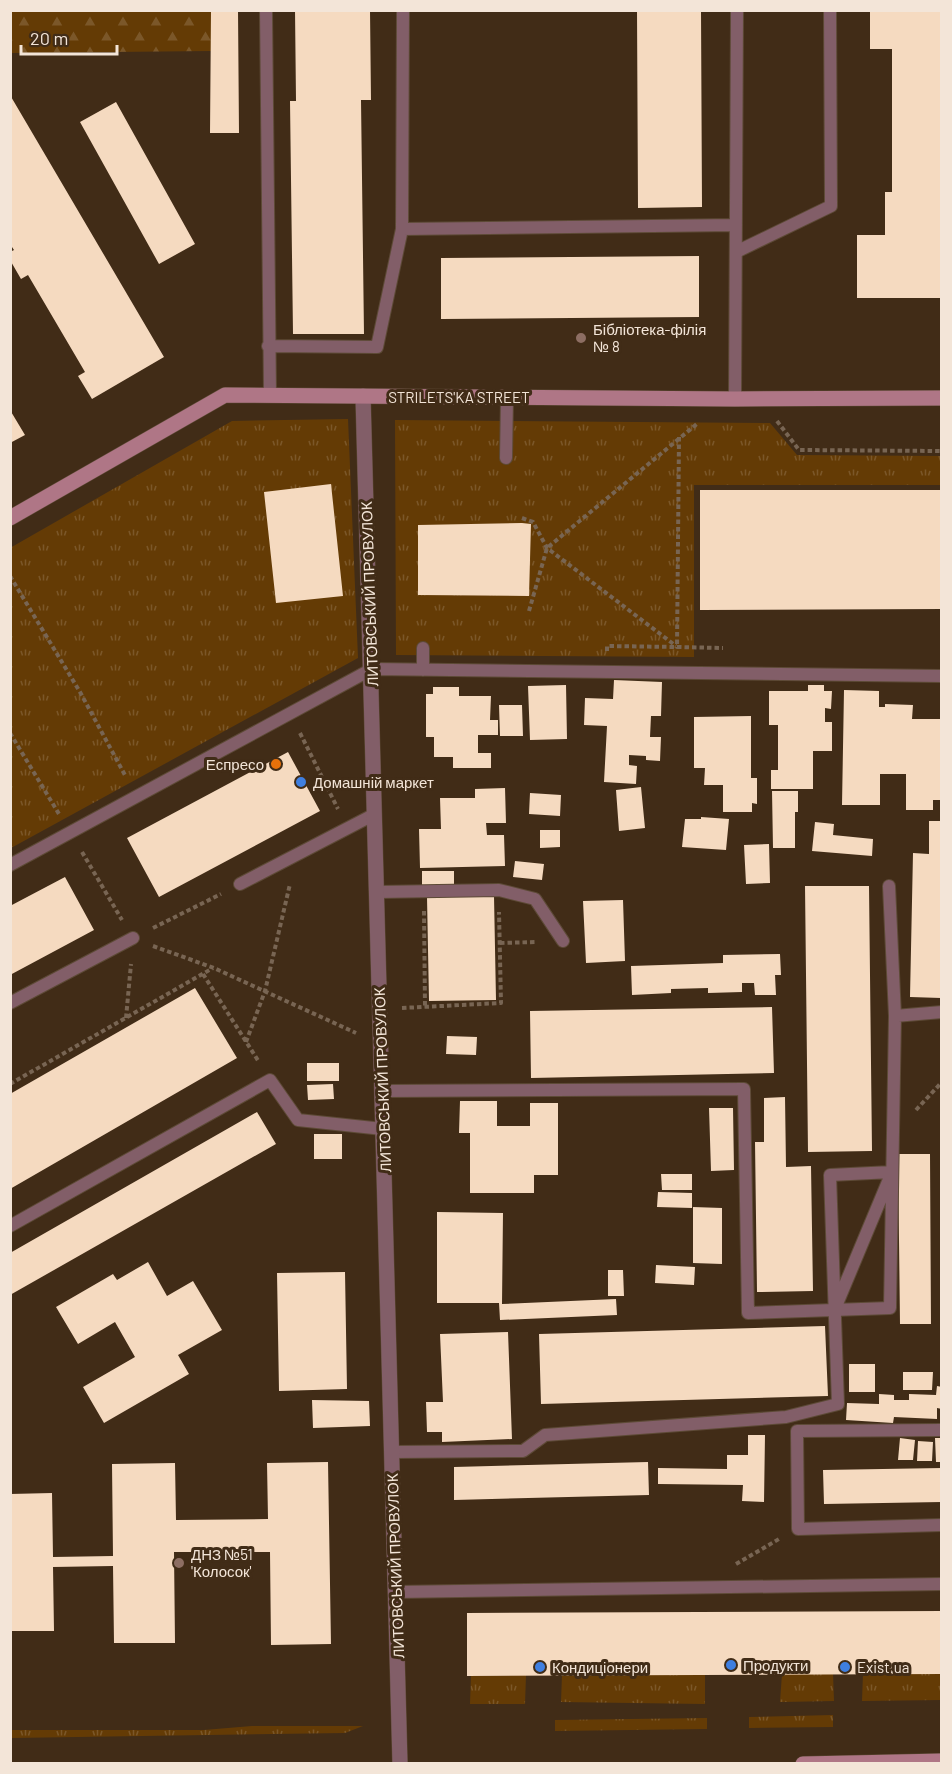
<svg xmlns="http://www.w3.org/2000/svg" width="952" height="1774" viewBox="0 0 952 1774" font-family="Barlow,sans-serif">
	<defs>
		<pattern id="grass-tufts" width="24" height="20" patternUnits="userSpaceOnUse" patternTransform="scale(1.5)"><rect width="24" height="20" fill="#643b05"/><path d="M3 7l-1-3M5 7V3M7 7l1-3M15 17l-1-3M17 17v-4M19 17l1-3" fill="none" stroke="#7b5729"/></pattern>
		<pattern id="forest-firs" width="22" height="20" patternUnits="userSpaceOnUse" patternTransform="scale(1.5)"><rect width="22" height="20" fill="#643b05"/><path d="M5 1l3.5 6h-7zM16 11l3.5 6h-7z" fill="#7b5729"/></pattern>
	</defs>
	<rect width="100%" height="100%" fill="#412c17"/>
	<path fill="url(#grass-tufts)" d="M348,419L358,658L11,848L10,548L232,421Z
		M395,420L770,423L797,455L941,456V485H694V657L396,655Z
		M782,1674H833L834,1701L780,1702Z
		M863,1674H941V1700L862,1701Z
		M526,1675L525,1704H470L471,1676Z
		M562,1675H705V1704L561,1702Z
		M833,1715V1727L749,1728V1717Z
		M707,1718V1729L555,1731V1720Z
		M252,1726H363L345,1733L11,1738V1730H204Z"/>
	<path fill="url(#forest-firs)" d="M10,11H211V51L11,53Z"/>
	<path fill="#f5dac0" d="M211,10H238L239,133H210Z
		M295,10H370L371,100H361L364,334H293L290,101H296Z
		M637,10H701L702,207L638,208Z
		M870,10H942V298H857V235H885V192H892V49H870Z
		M10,95L164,357L92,399L78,376L85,372L28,275L21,279L10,260V252L14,250L10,244Z
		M116,102L195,244L159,264L80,122Z
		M699,256V317L441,319V258Z
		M10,410L25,435L10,443Z
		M331,484L343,596L276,603L264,492Z
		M700,490H942V609L700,610Z
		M522,523L531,524L529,596L418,595V525Z
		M614,680L662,682L661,716H651L650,737H661L660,761L646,760V756L629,755V765L637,766L636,784L604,782L607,726L584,725L585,698L613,699Z
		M566,685L567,739L530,740L528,686Z
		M808,685H824V691H832L831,709L825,708V722H832V751H813V789H771V770H778V725H769V691H808Z
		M433,687H459V696H491L490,720H498V735H478V753H491V768H453V757H434V737H426V694H433Z
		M844,690L879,691V707H885V704L913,705L912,719H942V800H933V810H906V774H880V805H842Z
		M499,705H522L523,736H500Z
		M751,716V778H757V804L752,803V812H723V785H704L705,768H694V717Z
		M288,752L320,811L159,897L127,838Z
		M641,787L645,828L619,831L616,790Z
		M505,788L506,823H486L487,835H504L505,866L420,868L419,829H441L440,798H475V789Z
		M772,791H798V812H795V848H773Z
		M530,793L561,795L560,816L529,814Z
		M701,817L729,819L726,850L682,847L685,819H701Z
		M929,821H942L941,998L910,997L913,853L929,854Z
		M815,822L834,824L833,835L873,839L872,856L812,851Z
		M540,830H560V847L540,848Z
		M769,844L770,883L746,884L744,845Z
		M515,861L544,864L542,880L513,877Z
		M422,871H454V889H422Z
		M65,877L94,930L10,975V906Z
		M805,886H869L872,1151L808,1152Z
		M494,896L496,1000L429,1001L427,897Z
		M623,900L625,961L586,963L583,901Z
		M780,954L781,975H775L776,995H755L754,983H742V992L708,993V988L671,989V993L632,995L631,966L723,963V955Z
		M195,988L237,1058L10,1189V1094Z
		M772,1007L774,1073L531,1078L530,1011Z
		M447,1036L477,1037L476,1055L446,1054Z
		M307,1063H339V1081H307Z
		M333,1084L334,1099L308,1100L307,1085Z
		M785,1097L786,1167L811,1166L813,1291L757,1292L755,1142H764V1098Z
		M460,1101H497V1126H530V1103H558V1175H534V1193H470V1133H459Z
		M709,1108H733L734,1170L711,1171Z
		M257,1112L276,1144L10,1295V1253Z
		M314,1134H342V1159H314Z
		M898,1154H930L931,1324H900Z
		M661,1174H692V1190H662Z
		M658,1192L692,1193V1208L657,1207Z
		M693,1207L722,1208V1264L693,1263Z
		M437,1212L503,1213L502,1304L616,1299L617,1315L500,1320L499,1303H437Z
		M148,1262L167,1296L193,1281L222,1330L178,1355L189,1374L104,1423L83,1387L135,1357L115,1322L78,1344L56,1307L113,1274L117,1280Z
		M656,1265L695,1267L694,1285L655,1283Z
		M608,1270H623L624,1296H608Z
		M345,1272L347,1389L279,1391L277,1273Z
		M825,1326L828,1396L541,1404L539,1334Z
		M508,1332L512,1439L442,1442V1432H427L426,1402H443L440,1334Z
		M849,1364H875V1392H849Z
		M903,1372H933L932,1390H903Z
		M937,1386L942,1387V1409L937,1408V1419L894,1417L893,1423L846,1420L847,1403L879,1404V1394L894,1395V1400H909V1394L936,1395Z
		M312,1400L369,1401L370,1426L313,1428Z
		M748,1435H765L764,1502L742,1501L743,1485L658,1484V1468L727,1469V1455H748Z
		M900,1438L915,1440L913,1460H898Z
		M935,1438H942V1462H936Z
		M918,1441L933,1442L932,1461H917Z
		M328,1462L331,1644L271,1645L270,1552H174L175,1643H114L113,1566L53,1567L54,1631H10V1494L52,1493L53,1557L113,1556L112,1464L175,1463L176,1520L268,1519L267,1463Z
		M648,1462L649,1495L454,1500V1467Z
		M942,1468V1502L824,1504L823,1470Z
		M942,1611V1674L467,1676V1613Z"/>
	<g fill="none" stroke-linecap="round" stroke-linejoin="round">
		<defs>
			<path id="lane" d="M266,10L270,395
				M403,10L402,229L736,225
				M736,252L831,206L830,10
				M268,346L377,347L402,229
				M735,399L737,10
				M506,458L507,397
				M423,670V648
				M10,865L372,669L942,676
				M240,884L375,814
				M377,892L499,890L535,899L563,941
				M10,1003L133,938
				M895,1016L942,1012
				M383,1091L744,1089L748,1313L890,1308L895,1016L889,886
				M10,1226L270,1080L298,1120L383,1129
				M942,1430L797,1431L798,1529L942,1525
				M392,1452L523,1451L545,1435L786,1417L838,1404L830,1175L892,1172L834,1311
				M395,1592L942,1584"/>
			<path id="street" d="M363,396L400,1764"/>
			<path id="secondary" d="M10,518L225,395L735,399L942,398
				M803,1764L942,1761"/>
		</defs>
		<use href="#lane" stroke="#5d4a36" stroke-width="14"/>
		<use href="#street" stroke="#5d4a36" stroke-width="16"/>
		<use href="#secondary" stroke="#5d4a36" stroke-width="16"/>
		<path stroke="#786553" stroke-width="4" stroke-dasharray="4.5 3" stroke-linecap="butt" d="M57,10H98
			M777,421L799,450L942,451
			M679,437L677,647L723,648
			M522,518L533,522L547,548L676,646
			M10,576L80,692L126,777
			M529,611L547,548L698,423
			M607,651V646L676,647
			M10,733L59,814
			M300,733L338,809
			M82,852L122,920
			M424,911L425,1007
			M153,928L221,894
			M500,943L536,942
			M153,946L214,968L356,1033
			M203,974L259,1062
			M402,1008L501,1003L499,912
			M126,1018L131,964
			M246,1042L265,991L290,884
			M10,1084L213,968
			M916,1110L942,1082
			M736,1564L779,1539"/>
		<use href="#lane" stroke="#825e68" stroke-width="12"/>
		<use href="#street" stroke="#825e68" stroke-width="15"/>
		<use href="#secondary" stroke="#af7686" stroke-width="15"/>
	</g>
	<g fill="#8d6e63" stroke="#412c17" stroke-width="2">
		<circle cx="581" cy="338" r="6"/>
		<circle cx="179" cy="1563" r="6"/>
	</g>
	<circle fill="#e8710a" stroke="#412c17" stroke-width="2" cx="276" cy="764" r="6"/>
	<g fill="#3f7fe0" stroke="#412c17" stroke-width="2">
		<circle cx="301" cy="782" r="6"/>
		<circle cx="731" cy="1665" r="6"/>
		<circle cx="540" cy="1667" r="6"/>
		<circle cx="845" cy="1667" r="6"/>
	</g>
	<g text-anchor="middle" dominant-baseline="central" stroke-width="6" stroke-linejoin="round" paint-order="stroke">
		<g font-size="15" fill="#f3e5d8" stroke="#412c17" text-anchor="start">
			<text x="593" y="329">Бібліотека-філія<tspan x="593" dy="17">№ 8</tspan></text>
			<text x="264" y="764" text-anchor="end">Еспресо</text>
			<text x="313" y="782">Домашній маркет</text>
			<text x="191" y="1554">ДНЗ №51<tspan x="191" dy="17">'Колосок'</tspan></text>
			<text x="743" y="1665">Продукти</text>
			<text x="552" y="1667">Кондиціонери</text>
			<text x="857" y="1667">Exist.ua</text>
		</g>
		<g font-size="15" fill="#f3e5d8" stroke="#412c17">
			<text x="459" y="397">STRILETS'KA STREET</text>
			<text transform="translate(369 594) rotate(-92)">ЛИТОВСЬКИЙ ПРОВУЛОК</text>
			<text transform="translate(382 1080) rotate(-92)">ЛИТОВСЬКИЙ ПРОВУЛОК</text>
			<text transform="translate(395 1566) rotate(-92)">ЛИТОВСЬКИЙ ПРОВУЛОК</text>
		</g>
	</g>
	<rect width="952" height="1774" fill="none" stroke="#f3e5d8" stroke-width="24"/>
	<path d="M21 45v9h96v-9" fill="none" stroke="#f3e5d8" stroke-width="3"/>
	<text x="30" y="45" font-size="18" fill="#f3e5d8" stroke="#412c17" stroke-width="4.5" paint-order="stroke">20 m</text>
</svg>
